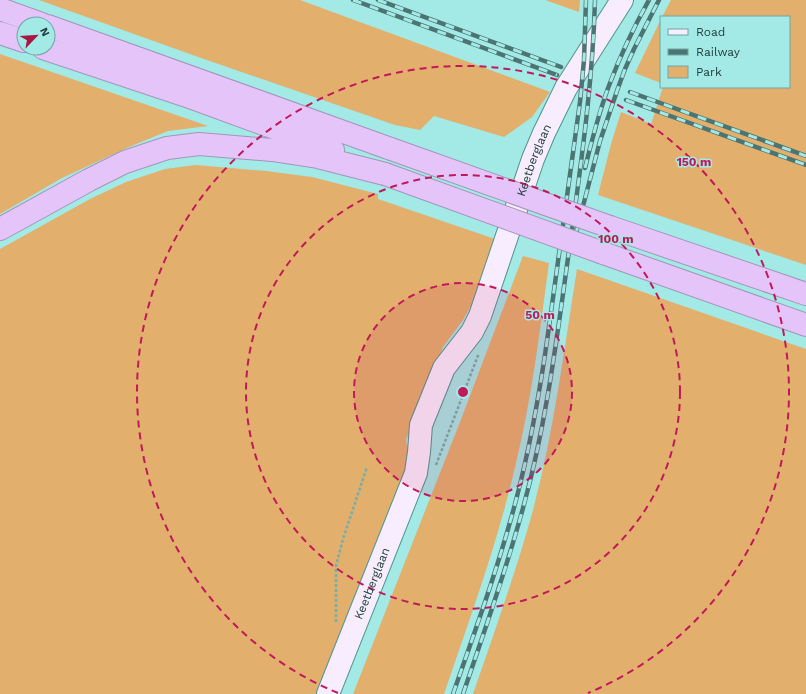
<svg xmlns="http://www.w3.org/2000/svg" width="806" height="694" viewBox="0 0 806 694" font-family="'Work Sans',sans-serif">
	<rect width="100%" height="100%" fill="#a3e9e5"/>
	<path fill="#e2af6d" d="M39,0H300L550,92L532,117L504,137L434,116L420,130L395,125L201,58Z
		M545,0H580L579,12Z
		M671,0H806V265L598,195L611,144L621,112L651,124L663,87H789V17H662Z
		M661,19V83L635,73Z
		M0,54L208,126L168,131L129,147L62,178L0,214Z
		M196,165L266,171L312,177L378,194V199L495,239L480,290L463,320L443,347L406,440L410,465L320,694H0V249L90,199L126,182L165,169Z
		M523,256L549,263C540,330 532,397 516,463C498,542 470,618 444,694H353L460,422Z
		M577,269L806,349V694H473C494,633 516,572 533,510C554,431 564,350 577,269Z"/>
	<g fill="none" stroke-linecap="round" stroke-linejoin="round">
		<defs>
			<g id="secondary">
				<path id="s1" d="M328,694L416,473L419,452L421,425L444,368L472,332L480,316L533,159L544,133L566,88L622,0"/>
			</g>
			<path id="highway" d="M0,9L42,24
				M48,26L391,149
				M0,33L24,41
				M43,48L184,95L321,145L333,150
				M610,227L806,294
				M0,229L89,180L125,162L167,148L199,144L272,150L318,157L385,174
				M603,253L806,325"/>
		</defs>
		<use href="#secondary" stroke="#4f9390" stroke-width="24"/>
		<use href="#highway" stroke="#a296b9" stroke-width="24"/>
		<path stroke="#76aeaa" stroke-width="2.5" stroke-dasharray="3 2" stroke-linecap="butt" d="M436,465L479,353
			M336,622V566L343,539L367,467"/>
		<use href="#secondary" stroke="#f7edfe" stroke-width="22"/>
		<use href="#highway" stroke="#e5c4fa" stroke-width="22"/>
		<defs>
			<path id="rail" d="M353,0L557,75
				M378,0L561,67
				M630,92L806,156
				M626,100L806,165
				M585,168C592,140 599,111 610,83C621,54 634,27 649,0
				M576,233L600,141L618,88L625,69L634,49L659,0
				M453,694C475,631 498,568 515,504C530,448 540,391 548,334L580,102L584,60L586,0
				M463,694C484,632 506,571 523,508C549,415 559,318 573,223C583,149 593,75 595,0"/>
		</defs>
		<use href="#rail" stroke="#4b7472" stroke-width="4.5"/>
		<use href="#rail" stroke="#a3e9e5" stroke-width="3" stroke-dasharray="9" stroke-linecap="butt"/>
		<defs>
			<path id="highway-bridge" d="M391,149L610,227
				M385,174L603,253"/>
		</defs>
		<use href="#highway-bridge" stroke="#a296b9" stroke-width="24" stroke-linecap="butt"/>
		<use href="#highway-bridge" stroke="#e5c4fa" stroke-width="22"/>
	</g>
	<circle cx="463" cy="392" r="109" fill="#c2185b" fill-opacity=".12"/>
	<g fill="none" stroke="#c2185b" stroke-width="2" stroke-dasharray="7 5">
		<circle cx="463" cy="392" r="109"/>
		<circle cx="463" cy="392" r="217"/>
		<path d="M338 693A326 326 0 1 1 588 693"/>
	</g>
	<g text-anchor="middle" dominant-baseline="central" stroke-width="3" stroke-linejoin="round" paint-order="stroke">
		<g font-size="12" fill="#254240" stroke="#a3e9e5">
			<text stroke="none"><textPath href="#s1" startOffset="576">Keetberglaan</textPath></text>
			<text stroke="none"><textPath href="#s1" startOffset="119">Keetberglaan</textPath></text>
		</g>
	</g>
	<circle cx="463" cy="392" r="6" fill="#c2185b" stroke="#a3e9e5" stroke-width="2"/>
	<g font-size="12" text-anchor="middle" font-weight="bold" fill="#c2185b" stroke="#a3e9e5" stroke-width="3" stroke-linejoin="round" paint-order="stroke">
		<text x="694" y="166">150 m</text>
		<text x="616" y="243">100 m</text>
		<text x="540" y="319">50 m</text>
	</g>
	<rect x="660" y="16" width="130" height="72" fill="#a3e9e5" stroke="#71a6a3"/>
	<rect x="668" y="29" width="20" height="6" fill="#f7edfe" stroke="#71a6a3"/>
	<text x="696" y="36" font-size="12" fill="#254240">Road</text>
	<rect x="668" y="49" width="20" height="6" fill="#4b7472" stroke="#71a6a3"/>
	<text x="696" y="56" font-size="12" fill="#254240">Railway</text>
	<rect x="668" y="66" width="20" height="12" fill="#e2af6d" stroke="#71a6a3"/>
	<text x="696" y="76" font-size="12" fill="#254240">Park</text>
	<g transform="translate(36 36) rotate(65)"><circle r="19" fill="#a3e9e5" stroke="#71a6a3"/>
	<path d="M0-3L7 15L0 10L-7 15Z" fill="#aa1541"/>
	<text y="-6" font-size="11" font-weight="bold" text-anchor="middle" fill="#254240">N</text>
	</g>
</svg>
